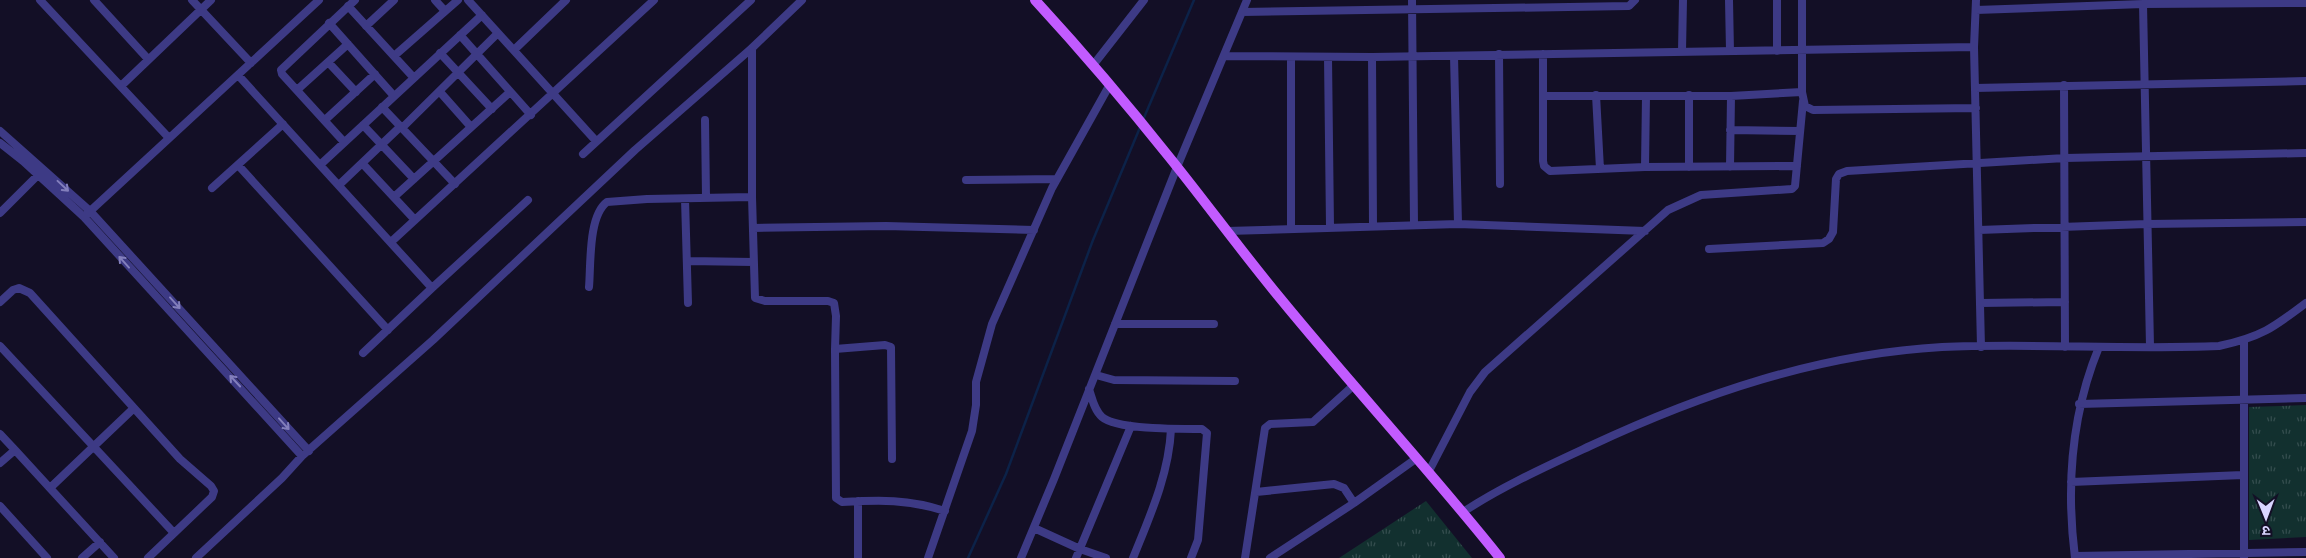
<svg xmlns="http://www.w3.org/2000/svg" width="2306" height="558" viewBox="0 0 2306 558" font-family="Inter,'Noto Sans Devanagari',sans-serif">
	<defs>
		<pattern id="grass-tufts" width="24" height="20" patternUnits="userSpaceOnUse" patternTransform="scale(1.25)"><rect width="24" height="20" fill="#12302f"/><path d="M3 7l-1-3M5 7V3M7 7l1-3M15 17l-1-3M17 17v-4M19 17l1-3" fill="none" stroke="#344d4e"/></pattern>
	</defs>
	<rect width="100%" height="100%" fill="#130f26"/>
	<path fill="url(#grass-tufts)" d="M2306,405V537L2249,540V407Z
		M1426,501L1472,558H1339Z"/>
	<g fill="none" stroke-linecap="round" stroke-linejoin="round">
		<path stroke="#0c2248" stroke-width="2.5" d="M1143,120L1194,0
			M968,558L1006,474L1093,240L1141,125"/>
		<path stroke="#3d3a85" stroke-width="8" d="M40,0L169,138
			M94,0L148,59
			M192,0L251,63
			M435,0L445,11
			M468,0L596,141
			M1412,0L1414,224
			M1729,0L1730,51
			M1777,0V51
			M1802,0V92L1805,106L1813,110L1976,108
			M1976,0L1974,47L1981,347
			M2143,4L2150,346
			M348,6L414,78
			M1976,10L2143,4L2306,3
			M1242,12L1629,6L1635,0
			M329,23L394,96
			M366,26L394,0
			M460,35L531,115
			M752,48V197L755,298L765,301H828L834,303L836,316L835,349
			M514,50L566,0
			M1682,51L1683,0
			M440,53L492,109
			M1499,54L1500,184
			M1543,54V161L1544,166L1550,171L1645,167L1797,166
			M394,56L458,0
			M1224,56L1372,57L1974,47
			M1454,56L1458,224
			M1328,57L1330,227
			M1372,57L1373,225
			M328,62L356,92
			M1094,64L1144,0
			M238,75L432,288L528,200
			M2064,85L2065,347
			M121,86L211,0
			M1975,88L2306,81
			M297,90L348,44
			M440,92L471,127
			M1596,95L1600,169
			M1544,96H1731L1802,92
			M382,107L455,184
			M325,120L375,74
			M705,120L706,198
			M363,125L414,179
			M402,128L498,33
			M1730,130L1800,131
			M0,131L90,211L309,451
			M344,142L282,74L281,70L355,0
			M0,143L23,161L84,217L302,456
			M583,154L751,0
			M362,163L415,220
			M238,165L388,330
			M320,165L482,15
			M1645,167L1646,96
			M1689,167V95
			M1730,167L1731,96
			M966,180L1057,179
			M339,185L401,126
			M212,188L283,124
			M394,197L510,92
			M685,199L688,303
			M0,213L41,172
			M87,214L319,0
			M753,228L886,226L1034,230
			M1291,228V57
			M1979,230L2147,224L2306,222
			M1227,231L1458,224L1645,231
			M391,242L654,0
			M1709,249L1823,243L1829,239L1833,232L1836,179L1839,174L1847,171L2065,158L2306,153
			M688,261L753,262
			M589,287C591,265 588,216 607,202L647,199L752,197
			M0,302L13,290L19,288L30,293L180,459L211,486L214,491L212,497L148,558
			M1980,303L2065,302
			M1115,324H1214
			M0,346L174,533
			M363,353L432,288
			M1096,375L1114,380L1235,381
			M1089,389C1092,398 1094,410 1102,417C1117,430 1181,429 1202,429L1207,433L1198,540L1191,558
			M2079,404L2306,398
			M0,434L15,450
			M892,459L891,347L885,345L835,349L836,498L842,502C880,500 908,499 945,511
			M0,463L15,450L114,558
			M1429,471L1470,392L1485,372L1668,210L1701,195L1792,189L1795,186L1803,101
			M2071,482L2243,475
			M50,488L134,408
			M1256,492L1334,484L1344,488L1354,503
			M858,501V558
			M0,506L47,558
			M1463,512C1503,486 1547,466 1590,446C1701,394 1818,354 1942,347C2034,343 2127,350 2219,346C2261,337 2273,328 2306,303
			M1034,528L1080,549L1106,558
			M2075,556L2306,552
			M82,558L100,542
			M196,558L282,478L302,456L433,340L635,150L752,48L802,0
			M928,558L972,431L976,405V382L992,324L1052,188L1109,86
			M1021,558L1054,479L1177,167L1247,0
			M1076,558L1131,426
			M1133,558C1150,516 1169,474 1171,429
			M1245,558L1265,428L1270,424L1313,422L1354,385
			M1270,558L1354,503L1417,458
			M2075,558C2066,486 2071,415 2099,347
			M2244,558V341"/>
		<path stroke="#c25bff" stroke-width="10" d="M1035,0C1082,51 1127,104 1170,158C1207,204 1242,252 1280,298C1352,386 1429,469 1500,558"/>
	</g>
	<defs><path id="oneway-shaft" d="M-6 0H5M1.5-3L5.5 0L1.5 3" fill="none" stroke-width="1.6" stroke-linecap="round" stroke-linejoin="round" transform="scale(1.25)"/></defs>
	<g stroke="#837fbc">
		<use href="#oneway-shaft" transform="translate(63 186) rotate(43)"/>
		<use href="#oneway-shaft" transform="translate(124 262) rotate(-132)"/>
		<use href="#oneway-shaft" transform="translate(175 303) rotate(48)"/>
		<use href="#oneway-shaft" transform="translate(235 381) rotate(-133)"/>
		<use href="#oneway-shaft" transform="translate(284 424) rotate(48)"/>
	</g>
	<g transform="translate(2266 518) rotate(179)" stroke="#130f26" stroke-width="4" paint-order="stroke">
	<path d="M0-4L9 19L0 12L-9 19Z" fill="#d9d4ff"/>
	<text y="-8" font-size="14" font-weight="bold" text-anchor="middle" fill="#d9d4ff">उ</text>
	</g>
</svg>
